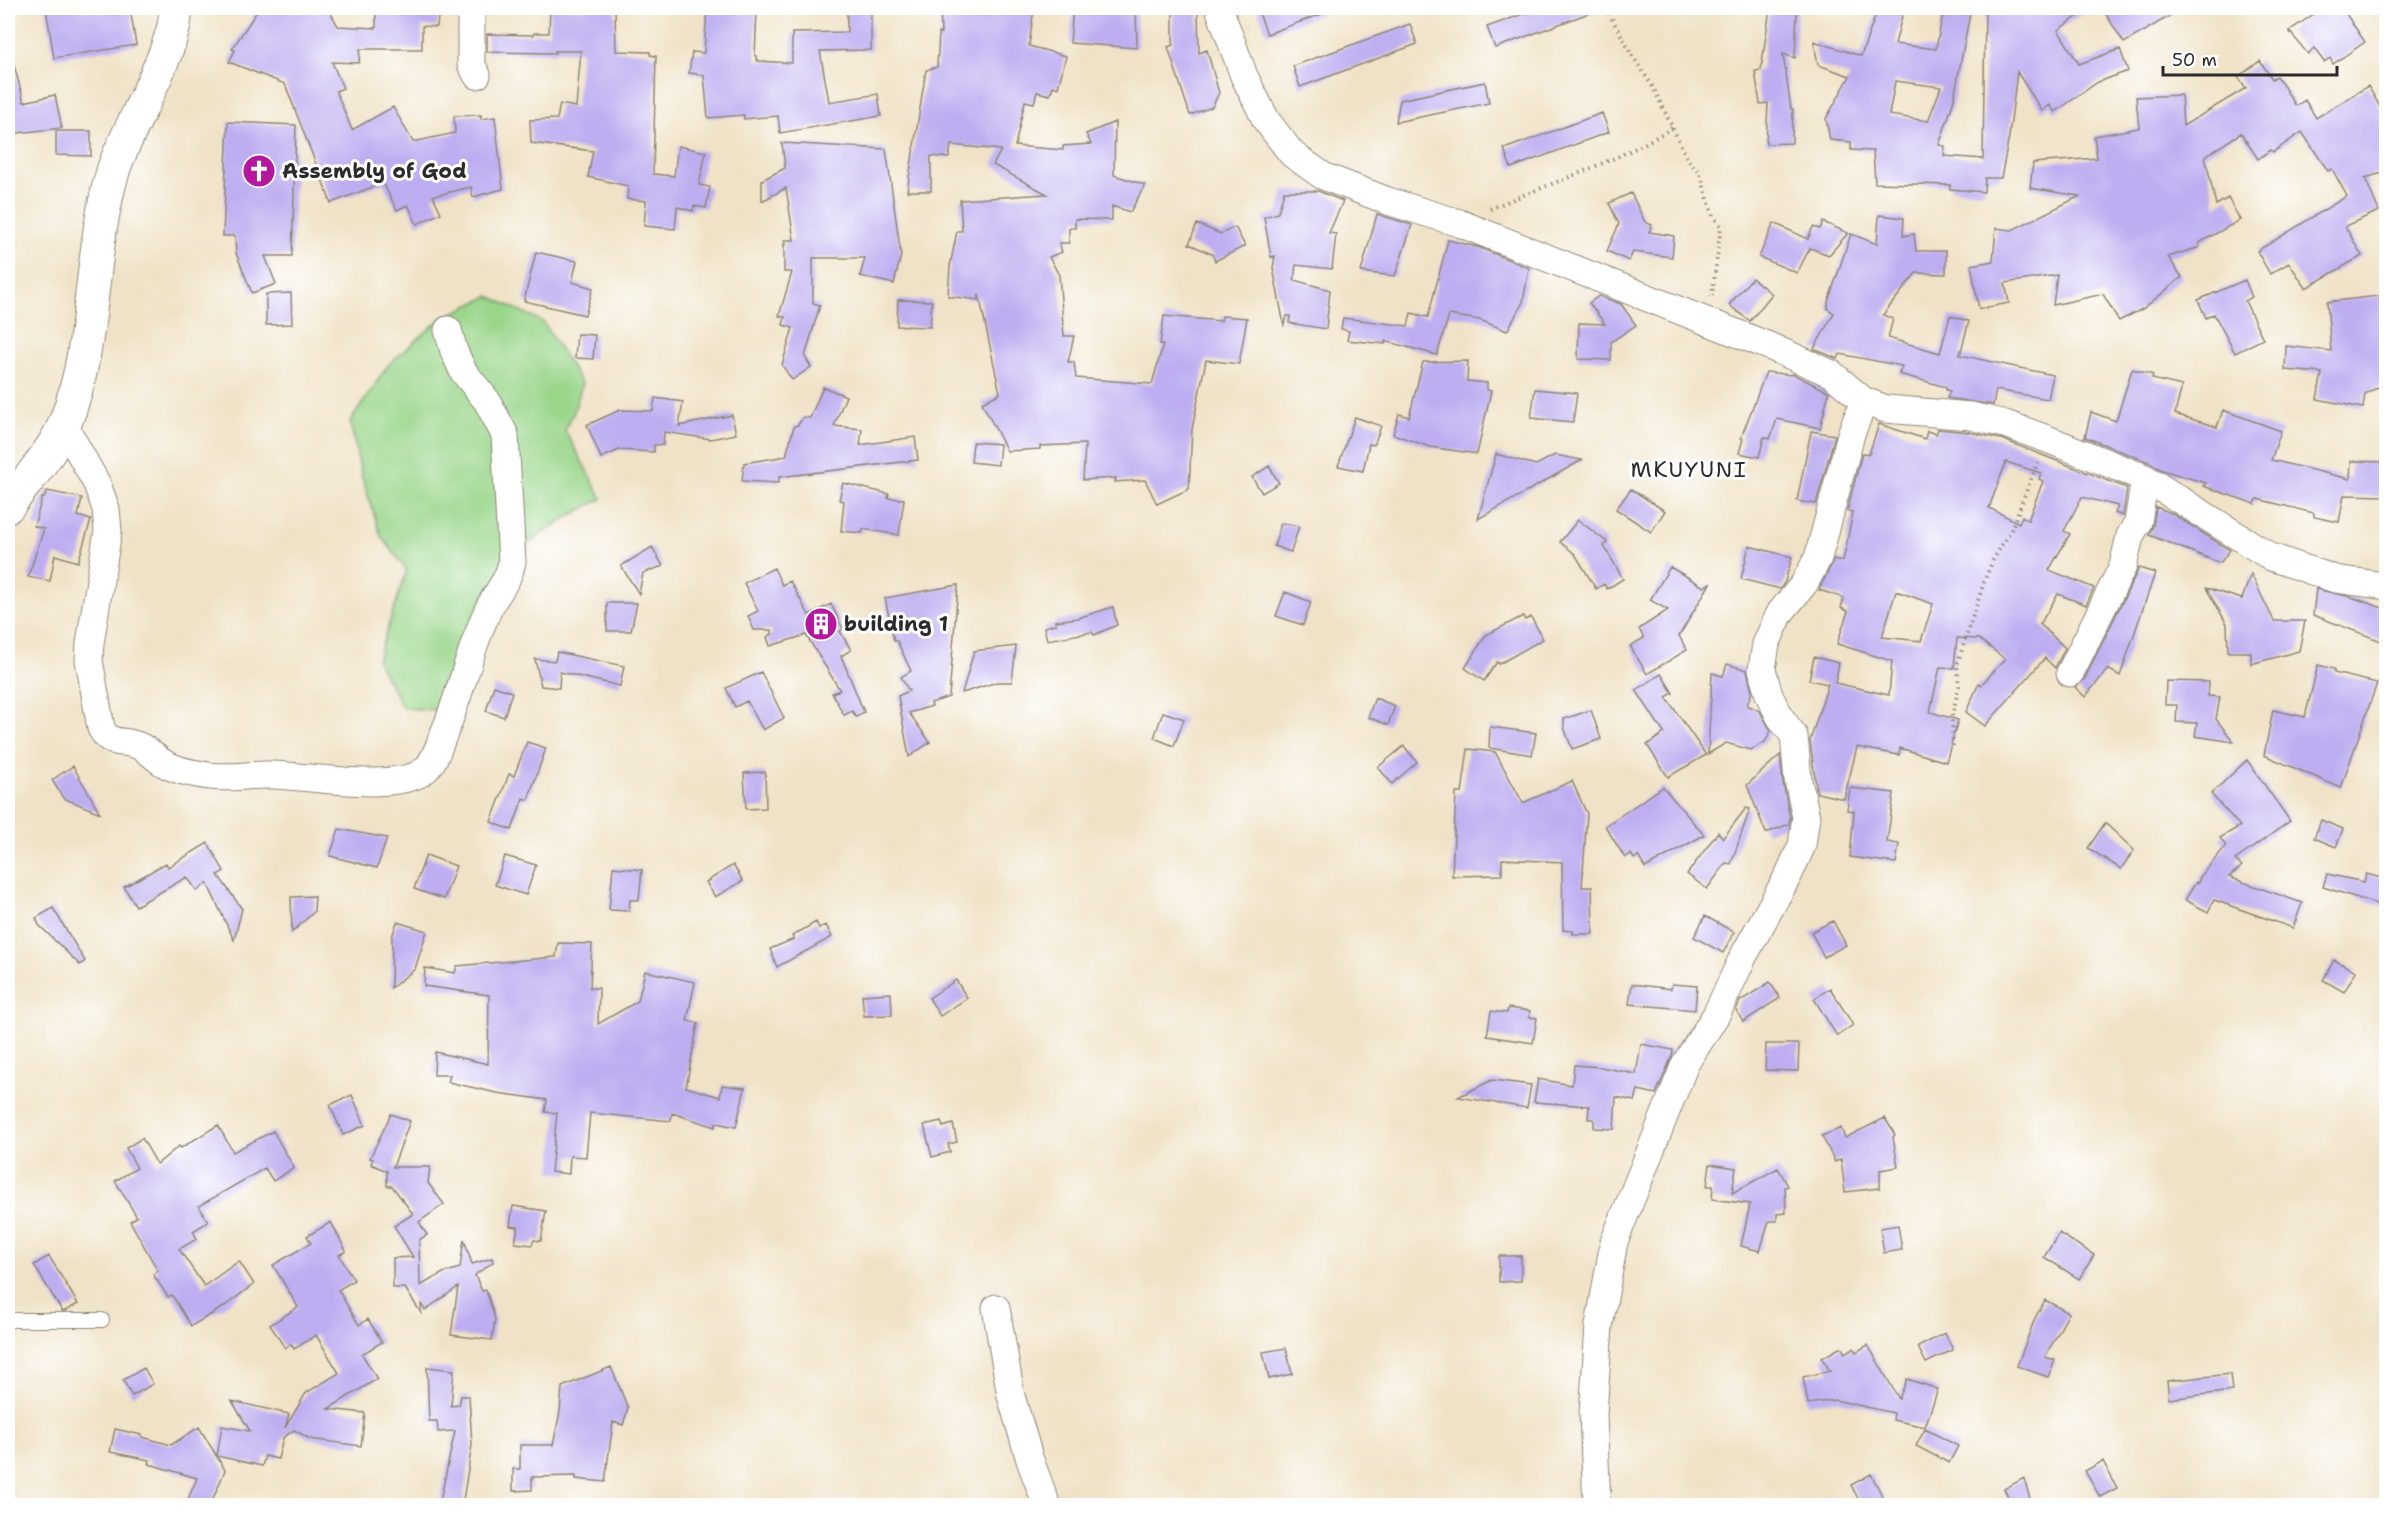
<svg xmlns="http://www.w3.org/2000/svg" width="2394" height="1513" viewBox="0 0 2394 1513" font-family="'Shantell Sans',sans-serif">
	<rect width="100%" height="100%" fill="#fff"/>
	<filter id="ink" filterUnits="userSpaceOnUse"><feTurbulence type="fractalNoise" baseFrequency=".0167" numOctaves="2"/><feDisplacementMap in="SourceGraphic" scale="12" xChannelSelector="R" yChannelSelector="G"/><feConvolveMatrix kernelMatrix="1 2 1 2 8 2 1 2 1" color-interpolation-filters="sRGB"/></filter>
	<filter id="wash" filterUnits="userSpaceOnUse"><feTurbulence type="fractalNoise" baseFrequency=".008" numOctaves="4" result="noise"/><feDisplacementMap in="SourceGraphic" scale="24" xChannelSelector="R" yChannelSelector="G"/><feGaussianBlur stdDeviation="1.35" result="paint"/><feColorMatrix in="noise" values="0 0 0 0 0 0 0 0 0 0 0 0 0 0 0 0 0 1.4 0 .05"/><feComposite in="paint" operator="in"/></filter>
	<g filter="url(#wash)">
		<rect width="100%" height="100%" fill="#f0e2c6"/>
		<path fill="#9ad68a" stroke="#62805a" stroke-width="1.5" d="M489,296L543,322L582,384L574,412L565,430L602,499L569,516L513,553L449,711L403,708L377,660L407,570L381,536L362,477L350,422L389,364L442,318Z"/>
		<g id="blocks">
			<path fill="#beaef1" fill-rule="evenodd" d="M46,8H130L136,45L54,58Z
				M259,8H328L338,26L376,28V8H439L437,27L422,26V49H360L359,63L332,62L343,88L336,91L352,130L393,107L413,142L455,133L454,116L481,115V119L495,117L503,189L473,197L471,187L433,196L441,213L417,224L408,205L397,210L383,183L331,203L285,84L229,62L235,50L232,49Z
				M550,8H615L616,51L650,52V55L656,56L653,174L674,176L678,146L706,152L699,185L710,187L706,208L694,206L693,211L677,207L675,229L644,226L646,201L627,199L628,186L588,177L593,151L531,143L530,120L557,119L560,104L576,107L581,51H555V53L487,52V34L534,35V33H549Z
				M707,8H749L757,10L755,56H757V61L792,63V33L847,32V10H871V50L820,51L829,102L878,94L881,116L780,133L778,116L744,119V115L708,118L704,75L689,73L692,52L704,53Z
				M940,8H1034L1029,46L1066,56L1058,88L1053,86L1050,95L1037,92L1034,103L1025,101L1015,146L1063,150V146L1091,144L1086,134L1115,122L1114,175L1145,185L1130,212L1112,206V220L1075,219V228H1069V243H1059L1062,252L1049,257L1059,275L1064,336H1074L1068,362H1074L1076,378L1152,384L1163,345L1160,344L1164,316L1221,321L1222,316L1247,318L1239,364L1206,360L1192,429L1189,489L1157,504L1145,480L1115,482L1116,478L1083,480L1085,444L1040,446V449L1007,451L982,403L1000,393L979,295L978,300L948,296L950,266L957,231H962L960,200L1047,194L993,165L1001,150L951,145L949,158L931,156V191H907L926,70L937,67L939,33H941Z
				M1073,8H1136L1137,48L1070,43Z
				M1173,8H1198L1199,53L1207,50L1219,93L1212,107L1190,115L1168,47L1173,45Z
				M1257,8H1333V10L1267,34Z
				M1540,8H1599L1600,9L1495,48L1487,27Z
				M1770,8H1797L1795,58L1783,54L1791,109H1793L1792,143L1766,144L1768,103L1760,104L1755,71L1761,70Z
				M1878,8H1904L1895,44L1936,49L1944,8H1971L1953,103L1939,145L1945,146L1944,156L1983,159L1985,8H2090L2058,30L2079,64L2120,49L2128,71L2098,82L2055,112L2050,105L2042,111L2017,72L2009,137L2001,178H1985L1984,192L1950,189V185L1875,183L1873,151L1851,150V142L1830,140L1826,119L1850,76L1818,65L1814,41L1861,56ZM1895,81L1941,87L1928,121L1889,115Z
				M2102,8H2183L2124,43Z
				M2323,8H2342L2365,42L2333,64L2330,58L2324,62L2314,48L2308,54L2289,31Z
				M1410,24L1417,44L1300,87L1293,66Z
				M2260,61L2272,79L2277,76L2296,106L2305,100L2316,118L2368,86L2386,117V172L2365,178L2379,211L2345,226L2362,256L2306,288L2289,263L2270,274L2257,251L2347,196L2332,169L2328,171L2302,132L2273,152L2271,150L2258,159L2241,133L2205,156L2216,205L2228,198L2240,220L2199,243L2200,247L2168,257L2182,277L2144,308L2119,321L2103,294L2053,305L2057,275L2005,283L2009,303L1979,309L1971,265L1993,261L1996,228L2012,230L2080,196L2030,188L2033,163L2097,158L2094,136L2139,128L2136,97L2181,95L2183,126L2246,88L2238,77Z
				M14,65L24,102L55,95L62,128L8,134V66Z
				M1485,82L1489,103L1396,122L1400,100Z
				M1602,113L1609,132L1511,168L1504,149Z
				M228,122L296,125L292,256H265L276,284L252,293L236,253L235,236H223Z
				M56,131H91V156L56,155Z
				M782,143L886,149L901,255L894,284L860,276L865,258H813V303L820,305L805,357L811,367L792,380L782,365L793,328L783,325L785,317L779,316L792,272H784V244H786L784,240H794L786,188L762,201V180L785,168Z
				M1284,191H1318L1343,201L1329,233L1336,234L1332,269L1296,265L1294,280L1330,290L1326,329L1289,323L1290,316H1287L1284,325L1273,268L1275,256L1271,257L1264,217L1278,213Z
				M1631,193L1645,222L1652,225L1649,232L1674,236L1672,257L1633,252L1629,261L1607,251L1619,224L1609,203Z
				M1377,214L1412,225L1395,276L1361,272Z
				M1879,215L1904,218L1903,236L1914,234L1916,251H1946V274L1916,273L1883,315L1893,319L1888,338L1940,353L1950,316L1969,321L1960,355L2053,375L2048,399L1996,390L1993,405L1947,398L1950,391L1946,390V387L1899,374L1902,366L1840,354L1838,359L1814,349L1834,313L1828,309V302L1851,234L1877,244Z
				M1823,222L1848,233L1829,255L1810,248L1797,273L1759,257L1774,223L1808,239L1813,227L1820,229Z
				M1197,224L1221,234L1235,227L1245,246L1215,261L1212,254L1189,244Z
				M1448,240L1478,247L1529,268L1523,302L1507,331L1480,320L1449,315L1437,355L1385,341V344L1347,340L1349,331L1341,329L1343,318L1408,326L1411,313L1428,317Z
				M536,252L577,261L572,282L593,288L585,315L524,301Z
				M1752,278L1772,294L1750,321L1729,305Z
				M2245,280L2252,297L2245,301L2263,339L2235,353L2214,314L2206,318L2198,300Z
				M291,293L292,324L266,325V294Z
				M2386,295V383L2365,394L2363,408L2317,399L2322,373L2285,370L2286,346L2331,351L2327,302Z
				M1599,296L1621,304L1636,325L1611,342V360L1578,359L1579,323L1605,324L1589,303Z
				M898,300L932,301L930,327L897,326Z
				M577,334L595,335L593,359L575,358Z
				M1468,361L1467,381L1487,383V390L1491,391L1477,454L1430,447L1393,434L1399,414L1409,417L1423,362Z
				M2132,369L2153,375L2152,379L2182,386L2175,414L2217,427L2223,410L2281,431L2271,460L2350,479L2351,461L2386,462V496L2344,495L2339,522L2314,517V513L2257,499L2255,504L2203,486L2206,483L2162,470L2151,463L2085,437L2091,412L2116,421Z
				M1766,372L1792,375L1793,374L1829,392L1820,428L1777,419L1770,439L1764,437L1759,457L1739,453L1743,439L1741,438Z
				M823,387L846,396L834,426L862,429L860,445L915,437L918,460L779,477V483L742,481L744,463L786,456L794,426L798,425L803,417L810,418Z
				M1535,389L1577,393L1573,422L1531,418Z
				M655,398L683,402L679,426L732,415L736,434L711,439L664,432L663,445H654V452L619,450L601,458L587,425L620,410L653,411Z
				M1355,417L1381,426L1374,445L1369,444L1363,471L1338,466Z
				M1879,424L1925,439L1927,431L1936,434L1938,429L1969,432L2001,439L2127,488L2123,516L2115,513L2118,506L2082,497L2064,531L2070,534L2049,570L2094,588L2086,605L2058,594L2040,624L2065,648L2055,668L2045,658L1985,726L1966,712L1979,683L1981,685L2005,659L1979,639L1957,638L1954,668L1940,667L1930,712L1958,720L1946,762L1900,748L1899,755L1857,747L1844,799L1817,793L1810,741L1828,684L1809,680L1814,657L1839,663L1835,683L1889,695L1892,661L1837,644L1848,611L1841,608L1844,598L1819,590L1834,559L1843,561L1853,512L1847,511L1862,453L1869,454ZM2006,462L2041,473L2039,479L2043,481L2028,520L2022,516L2019,523L1989,508ZM1896,591L1933,604L1921,641L1882,637Z
				M1811,431L1835,435L1816,504L1797,501Z
				M973,442L1000,444L998,465L971,462Z
				M1496,454L1536,465L1555,455L1582,460L1478,519Z
				M1269,466L1279,483L1262,493L1252,477Z
				M843,483L889,494L888,498L904,499L899,535L863,529L862,533L841,531L844,501L839,500Z
				M1631,489L1665,511L1651,532L1616,509Z
				M47,491L82,498L78,516L91,520L78,562L55,555L50,581L28,577L44,529L34,526L42,498H44Z
				M2156,507L2171,513L2230,550L2220,563L2149,535L2153,525Z
				M1578,520L1607,542L1604,546L1623,579L1607,589L1604,584L1596,589L1575,554L1560,542Z
				M1281,523L1299,526L1291,552L1274,546Z
				M1749,546L1792,557L1785,582L1780,589L1741,579Z
				M652,547L663,566L643,573L639,594L621,566Z
				M1670,567L1704,587L1711,582L1679,636L1687,650L1647,674L1630,646L1644,638L1639,629L1668,610L1650,600Z
				M774,568L782,585L790,581L809,615L831,604L843,629L840,631L851,650L841,656L864,712L856,717L852,711L844,715L832,693L840,690L806,635L770,646L767,637L772,634V630H754L748,616L758,611L744,583Z
				M2139,568L2155,573L2120,676L2108,669L2085,697L2075,687L2084,680Z
				M2251,574L2274,621H2305L2299,651L2251,664V652H2228L2227,624L2206,588L2242,599Z
				M958,585L949,697L931,703L932,706L909,713L930,742L909,757L898,696L909,691L901,677L911,671L897,641H894L885,598Z
				M2316,589L2351,597L2386,609V643L2313,615Z
				M1285,592L1311,602L1303,625L1276,616Z
				M607,603H637L631,631H607Z
				M1113,607L1117,625L1094,635L1092,632L1047,640L1044,627L1056,624L1055,621L1078,618Z
				M1523,616L1525,620L1531,617L1543,639L1499,664L1497,662L1484,681L1465,668L1486,635Z
				M1016,646L1012,682H997L962,693L974,651Z
				M557,652L624,666L620,686L560,672L559,688L541,686L535,659L555,661Z
				M1727,664L1747,670L1752,692L1747,705L1760,711L1771,731L1765,742L1751,750L1726,743L1708,754L1712,673L1723,676Z
				M2318,665L2334,669V673L2377,683L2341,788L2264,755L2273,710L2305,717Z
				M761,672L784,718L763,730L747,701L735,707L726,688Z
				M1661,674L1673,693L1666,697L1706,755L1668,777L1647,745L1664,733L1636,690Z
				M2166,681L2209,682L2208,696L2220,697L2216,719L2234,742L2195,736L2197,723L2176,722L2177,705H2165Z
				M494,686L512,692L504,717L486,711Z
				M1375,698L1395,706L1388,725L1368,717Z
				M1591,710L1601,739L1572,749L1564,727V719Z
				M1163,712L1184,719L1174,746L1154,738Z
				M1490,727L1536,733L1532,755L1489,748Z
				M527,742L546,748L528,800L523,798L512,830L491,822L509,774L514,776Z
				M1404,746L1417,762L1392,784L1378,767Z
				M1468,749L1495,752L1523,803L1572,781L1587,814L1582,887H1592L1593,934H1573V931L1563,930L1562,862L1502,859V875L1452,876L1456,793H1462Z
				M1780,755L1783,783L1790,818L1789,824L1766,833L1747,785Z
				M2247,760L2290,821L2235,860L2242,866L2229,877L2302,903L2293,928L2214,900L2208,912L2185,900L2196,882L2198,883L2200,877L2226,846L2220,838L2240,826L2211,794Z
				M73,766L100,813L63,798L52,780Z
				M765,772L766,808L746,809L744,773Z
				M1663,787L1704,835L1645,868L1638,856L1634,859L1631,854L1625,858L1605,826Z
				M1850,788L1894,793L1887,842L1899,844L1896,863L1850,857L1854,811L1847,810Z
				M1746,808L1750,809L1731,864L1726,863L1707,889L1687,874L1718,832L1723,838Z
				M2321,820L2343,829L2336,847L2314,838Z
				M2105,823L2134,850L2121,869L2088,848Z
				M339,829L387,838L377,868L330,856Z
				M208,843L224,871L218,875L242,909L234,940L207,883L197,891L187,877L136,906L124,887L166,863L168,867Z
				M426,855L456,866L444,899L414,889Z
				M505,856L536,865L526,895L495,885Z
				M733,865L743,881L715,897L706,882Z
				M613,867L642,870L639,900H630L629,911L609,910Z
				M2327,874L2364,882L2366,874L2386,879V907L2323,887Z
				M315,896L314,912L292,932L291,897Z
				M53,908L85,961L80,965L39,925L36,918Z
				M1705,916L1734,932L1723,953L1694,937Z
				M1833,921L1846,945L1824,957L1811,932Z
				M397,922L427,931L415,969L391,988L392,937Z
				M816,922L819,928L826,925L832,937L777,967L770,949L794,939L792,936Z
				M558,943L592,944L590,988H599L598,1024L638,1001L645,971L695,982L687,1021L698,1023L686,1087L720,1097L722,1085L745,1088L736,1127L716,1123L715,1127L672,1113L671,1121L590,1113L586,1157L570,1156L569,1174L551,1172L557,1113L545,1112L547,1100L497,1093L448,1082L450,1075H434L435,1052L488,1064L489,995L424,986L425,968L455,973L457,966L556,957Z
				M2334,960L2356,971L2344,992L2323,980Z
				M956,980L967,998L940,1016L929,998Z
				M1770,982L1780,998L1743,1022L1736,1010L1740,1001Z
				M1632,984L1671,989L1672,984L1697,986L1695,1010L1629,1004Z
				M1830,988L1853,1025L1837,1036L1814,999Z
				M891,993L892,1015L864,1016L862,995Z
				M1508,1008L1530,1011L1529,1017L1537,1018L1533,1043L1487,1036L1491,1011L1507,1013Z
				M1641,1044L1673,1050L1672,1056L1656,1094L1638,1090L1635,1101L1616,1097L1614,1129L1594,1128V1119H1588L1589,1106L1534,1102L1538,1079L1572,1085L1574,1065L1601,1067L1636,1074Z
				M1766,1044H1799L1798,1071L1765,1070Z
				M1492,1080L1531,1085L1527,1108L1458,1097Z
				M352,1095L365,1125L343,1135L330,1105Z
				M391,1114L410,1121L393,1167H430L428,1183L444,1204L419,1222L427,1235L419,1240L420,1286L443,1273L460,1268L464,1239L472,1264L492,1258L493,1262L475,1275L482,1291L486,1290L495,1319L492,1340L451,1335L458,1287L425,1310L421,1304V1313L405,1288H393V1258L413,1257L394,1226L413,1214L392,1186H387V1171L371,1164L373,1159L370,1158Z
				M1885,1118L1895,1135L1893,1137L1898,1167L1880,1170V1188L1845,1192L1841,1159L1835,1162L1822,1136L1841,1128L1845,1138Z
				M941,1121L943,1127L953,1124L957,1142L948,1144L950,1152L932,1157L924,1125Z
				M218,1125L233,1152L273,1131L294,1168L273,1181L265,1168L199,1206L208,1222L193,1231L197,1239L179,1249L204,1286L239,1261L254,1284L222,1308L191,1326L172,1295L168,1297L153,1274L158,1271L130,1221L137,1217L115,1181L137,1168L126,1148L142,1138L157,1164L179,1146L181,1148Z
				M1710,1164L1736,1168L1732,1193L1778,1168L1788,1186L1785,1187L1786,1213L1777,1214V1221H1769L1760,1251L1741,1246L1750,1204L1712,1199L1713,1186H1707Z
				M513,1206L546,1211L541,1241L534,1240L532,1245L515,1243L518,1227L510,1226Z
				M331,1222L346,1251L339,1255L354,1280L338,1290L359,1325L368,1319L382,1342L362,1354L377,1379L328,1409L365,1413L361,1446L310,1439L294,1430L283,1438L278,1459L265,1456L262,1466L217,1456L222,1426L250,1431L232,1401L289,1414L285,1428L306,1393L339,1373L316,1335L294,1349L291,1344L285,1348L270,1325L298,1307L273,1265L311,1243L307,1236Z
				M1898,1225L1902,1250L1884,1253L1880,1228Z
				M2059,1233L2094,1255L2079,1279L2044,1257Z
				M49,1256L78,1304L65,1311H62L34,1265Z
				M1499,1256H1521V1281L1499,1282Z
				M2045,1300L2069,1313L2045,1357L2055,1360L2048,1377L2017,1366L2035,1318Z
				M1945,1333L1953,1350L1926,1363L1918,1347Z
				M1868,1345L1899,1399L1907,1379L1938,1389L1925,1427L1893,1420L1894,1413L1835,1400L1808,1404L1803,1377L1830,1371L1822,1358L1841,1347L1845,1353L1853,1348L1856,1352Z
				M1286,1348L1292,1374L1269,1379L1263,1352Z
				M427,1367L454,1370L451,1406L459,1405L461,1396H469L472,1445L462,1506H439L455,1431L438,1432L437,1421H429Z
				M611,1367L628,1408L623,1425L613,1422L605,1482L576,1479V1476L532,1477V1490L513,1491V1469H520V1445H553L560,1412L562,1387Z
				M144,1368L153,1384L132,1396L123,1380Z
				M2230,1374L2232,1391L2169,1399L2167,1381Z
				M199,1427L225,1470L210,1506H185L197,1478L149,1464L150,1460L110,1452L115,1429L142,1435V1437L171,1445Z
				M1925,1429L1958,1446L1949,1463L1916,1446Z
				M2103,1461L2117,1488L2100,1497L2085,1471Z
				M1871,1474L1884,1499L1871,1506H1862L1851,1485Z
				M2024,1478L2032,1506H2013L2004,1489Z"/>
		</g>
	</g>
	<g filter="url(#ink)">
		<use href="#blocks" fill-opacity="0" stroke="#8e8678" stroke-width="1.5"/>
		<g fill="none" stroke-linecap="round" stroke-linejoin="round">
			<defs>
				<path id="service" d="M8,1320H102"/>
				<path id="minor" d="M471,8V64L477,75
					M1219,8L1244,76L1266,120L1292,154L1323,176L1388,201L1459,223L1769,346L1832,374L1864,401L1886,409L1971,416L2005,424L2047,439L2145,478L2271,557L2335,579L2386,586
					M64,425L97,484L106,509L108,531L90,643L89,660L101,728C111,748 123,738 139,746C149,750 156,759 165,764C178,771 195,774 209,776C230,779 252,774 273,775C308,776 398,793 425,770C434,762 438,749 442,738C460,697 469,651 488,610C496,592 508,583 512,562L505,435L487,401L463,371L454,351L448,330
					M2070,673L2123,566L2130,536L2138,522L2145,478
					M996,1308L1011,1396L1030,1460L1047,1506
					M1597,1506L1593,1414L1599,1326L1614,1242L1685,1064L1716,1015L1743,957L1789,874L1802,845L1806,817L1798,780L1794,736L1780,717L1769,695L1762,669L1766,644L1780,613L1804,584L1818,558L1851,434L1864,401"/>
				<path id="tertiary" d="M8,506C26,481 53,452 65,423C97,343 88,251 114,168C127,130 180,41 175,8"/>
			</defs>
			<use href="#service" stroke="#8e8678" stroke-width="16"/>
			<use href="#minor" stroke="#8e8678" stroke-width="29"/>
			<use href="#tertiary" stroke="#8e8678" stroke-width="35"/>
			<path stroke="#8e8678" stroke-width="4" stroke-dasharray="1.5 4.5" stroke-linecap="butt" d="M1606,8L1632,55L1653,87L1688,160L1700,173L1713,216L1721,226L1712,296
				M1490,209C1552,182 1616,163 1673,127
				M1953,746L1952,716L1959,686L1957,665L1985,579L1993,560L2011,530L2038,462"/>
			<use href="#service" stroke="#fff" stroke-width="14"/>
			<use href="#minor" stroke="#fff" stroke-width="27"/>
			<use href="#tertiary" stroke="#fff" stroke-width="33"/>
		</g>
	</g>
	<defs>
		<symbol id="church-disc" viewBox="-11 -11 22 22"><circle r="9.5" fill="#b5179e" stroke="#fff"/><path d="M-1.2-6h2.4v3.5h3.3v2.4h-3.3V6h-2.4V-.1h-3.3v-2.4h3.3Z" fill="#fff"/></symbol>
		<symbol id="building-disc" viewBox="-11 -11 22 22"><circle r="9.5" fill="#b5179e" stroke="#fff"/><path d="M-4-6H4V6H1V3H-1V6H-4ZM-2.5-4.3h1.7v1.8h-1.7ZM.8-4.3h1.7v1.8H.8ZM-2.5-1h1.7V.8h-1.7ZM.8-1h1.7V.8H.8Z" fill="#fff"/></symbol>
	</defs>
	<g fill-rule="evenodd">
		<use href="#church-disc" x="240" y="152" width="38" height="38"/>
		<use href="#building-disc" x="802" y="605" width="38" height="38"/>
	</g>
	<g text-anchor="middle" dominant-baseline="central" stroke-width="6" stroke-linejoin="round" paint-order="stroke">
		<g font-size="21" font-weight="bold" fill="#2b2b2b" stroke="#fff" text-anchor="start">
			<text x="282" y="171">Assembly of God</text>
			<text x="844" y="624">building 1</text>
		</g>
		<g font-size="22" letter-spacing="1.5" fill="#2b2b2b" stroke="#fff">
			<text x="1689" y="469">MKUYUNI</text>
		</g>
	</g>
	<rect width="2394" height="1513" fill="none" stroke="#fff" stroke-width="30"/>
	<path d="M2163 66v9h174v-9" fill="none" stroke="#2b2b2b" stroke-width="3"/>
	<text x="2172" y="66" font-size="18" fill="#2b2b2b" stroke="#ffffff" stroke-width="4.5" paint-order="stroke">50 m</text>
</svg>
